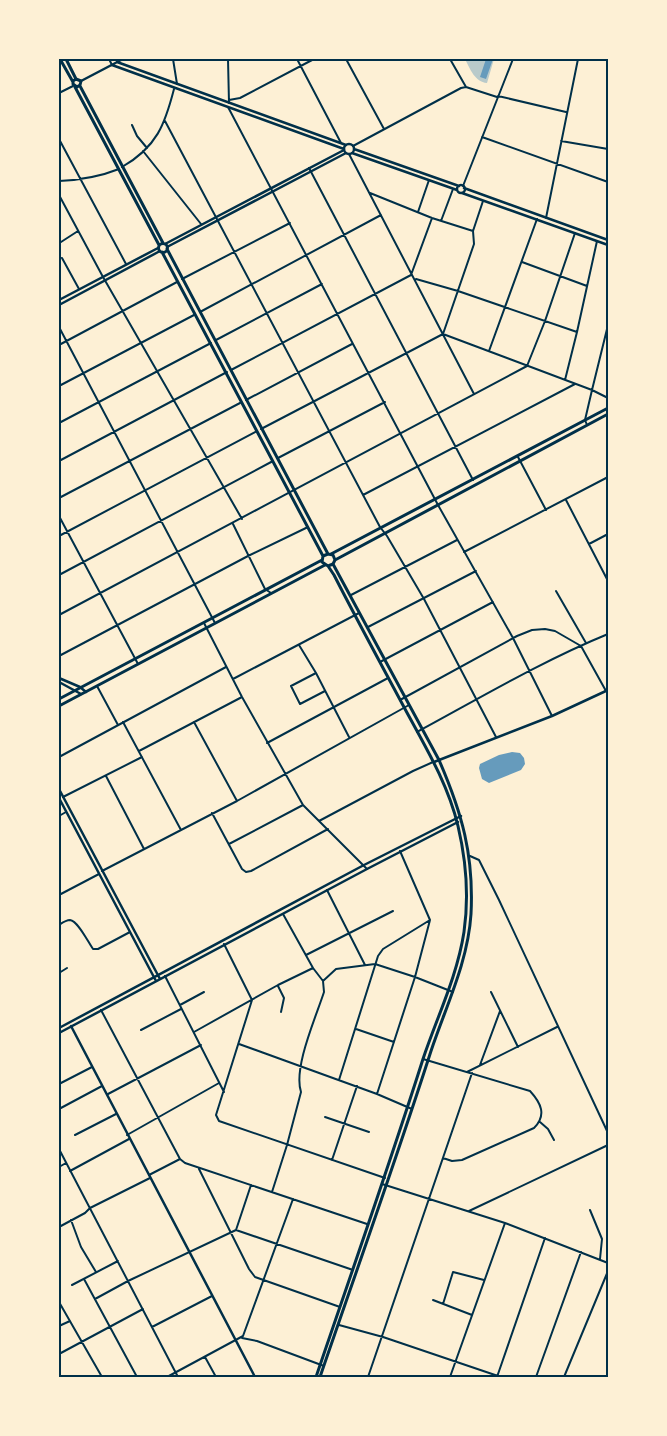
<svg xmlns="http://www.w3.org/2000/svg" width="667" height="1436" viewBox="0 0 667 1436" font-family="Poppins,sans-serif">
	<rect width="100%" height="100%" fill="#fdf0d5"/>
	<path fill="#b9caca" d="M465,59H494L487,83C475,82 470,69 465,59Z"/>
	<path fill="#669bbc" d="M486,59H493L486,79L480,77Z
		M512,752L520,753L524,758L525,764L521,770L489,783L482,779L479,768L480,764L499,755Z"/>
	<g fill="none" stroke-linecap="round" stroke-linejoin="round">
		<path stroke="#003049" stroke-width="2" d="M109,59L112,65
			M173,59L177,84
			M228,59L229,103
			M297,59L341,143
			M346,59L384,129
			M450,59L466,87
			M59,93L73,86
			M498,96L566,112
			M229,100L240,98L314,59
			M228,107L438,505L513,638L552,716
			M165,121L380,527L387,536L424,599L496,737
			M132,125L137,136L147,148
			M482,137L608,182
			M59,139L126,264
			M561,141L608,149
			M353,146L461,88L466,87L497,97
			M607,148L608,133
			M143,151L201,224
			M349,154L474,394
			M122,167C157,147 165,124 174,89
			M309,168L473,480
			M59,181C81,180 99,177 119,169
			M463,186L513,59
			M370,193L432,218L473,231
			M59,195L103,277L242,519
			M418,212L429,180
			M546,218L578,59
			M441,221L453,189
			M61,242L78,231
			M62,258L79,289
			M522,262L587,286
			M182,279L290,223
			M416,279L458,291L577,332
			M200,312L381,215
			M608,325L592,390L608,398
			M59,327L215,623
			M443,334L592,390L585,420L587,425
			M216,340L322,284
			M59,345L177,282
			M489,351L537,219
			M231,370L411,275L432,218
			M565,380L577,332L597,241
			M59,386L194,315
			M246,400L352,344
			M59,423L211,343
			M261,429L443,334L474,244L473,231L483,201
			M518,457L546,510
			M278,458L385,402
			M59,461L227,372
			M363,495L575,384
			M59,498L240,403
			M566,500L608,581
			M59,516L138,664
			M233,524L265,589L271,593
			M59,536L257,431
			M589,544L608,534
			M464,552L608,477
			M59,575L273,461
			M556,591L586,643
			M351,595L457,540
			M59,615L527,366L545,321L575,233
			M204,623L242,697L303,805L367,869
			M368,627L476,571
			M299,645L316,673L349,737
			M59,656L248,556L308,527
			M380,662L493,602
			M316,673L291,686L300,704L325,691
			M233,679L359,613
			M97,686L118,725
			M400,700L517,636L532,630L545,629L555,631L581,646L606,691
			M123,722L181,830
			M194,722L237,801
			M417,732C480,698 542,661 608,634
			M267,743L388,678
			M139,751L242,697
			M59,757L226,667
			M106,776L144,849
			M63,797L142,757
			M212,813L242,869L246,872L251,871L328,829
			M59,816L66,812
			M319,821L413,771L433,762
			M229,844L303,805
			M470,856L479,860L499,900L608,1133
			M102,871L237,801L409,705
			M327,890L365,965
			M59,895L99,874
			M59,925C62,923 66,920 70,920C78,921 88,942 93,949H98L130,932
			M224,944L252,1000L216,1115L219,1121L385,1178
			M306,955L393,911
			M59,973L67,968
			M165,976L224,1092
			M323,981L336,969L375,964L415,977L453,992
			M278,986L284,998L281,1012
			M491,992L518,1047
			M180,1005L204,992
			M101,1010L180,1159L185,1163L367,1224
			M356,1029L394,1042
			M141,1030L181,1009
			M194,1032L278,985L313,968
			M239,1044L377,1094L412,1109
			M423,1059L530,1091C541,1103 547,1115 534,1128L462,1160L452,1161L443,1158
			M480,1065L500,1011
			M467,1072L557,1027
			M339,1080L378,956L383,949L430,920
			M59,1084L92,1067
			M108,1094L201,1045
			M377,1094L415,977L430,920L400,851
			M59,1109L102,1086
			M325,1117L369,1132
			M540,1122L548,1129L554,1140
			M75,1135L116,1114
			M127,1135L219,1083
			M59,1149L178,1377
			M332,1160L357,1086
			M59,1167L66,1163
			M199,1169L249,1269L255,1277L340,1307
			M70,1171L129,1139
			M149,1175L180,1159
			M382,1184L505,1223L608,1263
			M272,1192L287,1145L301,1092C293,1068 316,1017 324,992L323,981L313,968L283,914
			M590,1210L602,1239L600,1259
			M469,1211L608,1145
			M71,1220L81,1247L96,1272
			M59,1227L85,1213L90,1208L150,1178
			M236,1230L251,1185
			M84,1279L137,1377
			M72,1285L118,1261
			M95,1299L128,1281L236,1230L353,1270
			M433,1300L472,1315
			M59,1302L102,1377
			M443,1304L453,1272L484,1280
			M339,1325L383,1337L501,1377
			M59,1326L70,1321
			M152,1327L212,1296
			M242,1338L257,1341L324,1366
			M59,1354L143,1309
			M205,1357L216,1377
			M167,1377L243,1336L293,1199
			M368,1377L472,1073
			M450,1377L505,1223
			M497,1377L545,1238
			M536,1377L581,1252
			M564,1377L608,1271"/>
		<path stroke="#003049" stroke-width="2.5" d="M165,244L344,150
			M167,247L346,153
			M59,300L158,248
			M59,305L160,251
			M434,762L552,716L608,690
			M59,789L160,979
			M59,798L156,981
			M71,1026L255,1377
			M59,1028L364,865L461,816
			M59,1033L367,869L458,822"/>
		<path stroke="#003049" stroke-width="2.5" d="M117,62L346,145
			M112,65L344,149
			M81,81L123,59
			M344 149a5 5 0 1 1 10 0a5 5 0 1 1-10 0Z
			M354,149L459,186
			M352,153L457,190
			M457 189a4 4 0 1 1 8 0a4 4 0 1 1-8 0Z
			M464,188L608,240
			M462,193L608,245
			M59,678L80,687L86,692
			M59,682L81,694"/>
		<path stroke="#003049" stroke-width="3" d="M60,59L73,82
			M66,59L76,79L81,81L80,85L77,87L73,84V81L76,79
			M80,86L163,243
			M75,87L159,245
			M158.5 248a4.5 4.5 0 1 1 9 0a4.5 4.5 0 1 1-9 0Z
			M167,249L328,554
			M162,252L323,556
			M331,554L608,408
			M335,560L608,414
			M59,699L322,560
			M59,706L325,565
			M316,1377C352,1271 389,1166 423,1059C437,1017 457,977 464,932C469,897 466,860 458,826C448,784 425,746 405,709C381,664 357,620 334,575L328,566L322,562L323,556L328,554L333,555L335,560L333,564L328,566
			M320,1377C357,1269 396,1160 431,1051C446,1006 468,962 471,914C474,855 462,813 439,760L333,564"/>
	</g>
	<rect width="667" height="1436" fill="none" stroke="#fdf0d5" stroke-width="120"/>
	<rect x="60" y="60" width="547" height="1316" fill="none" stroke="#003049" stroke-width="2"/>
</svg>
